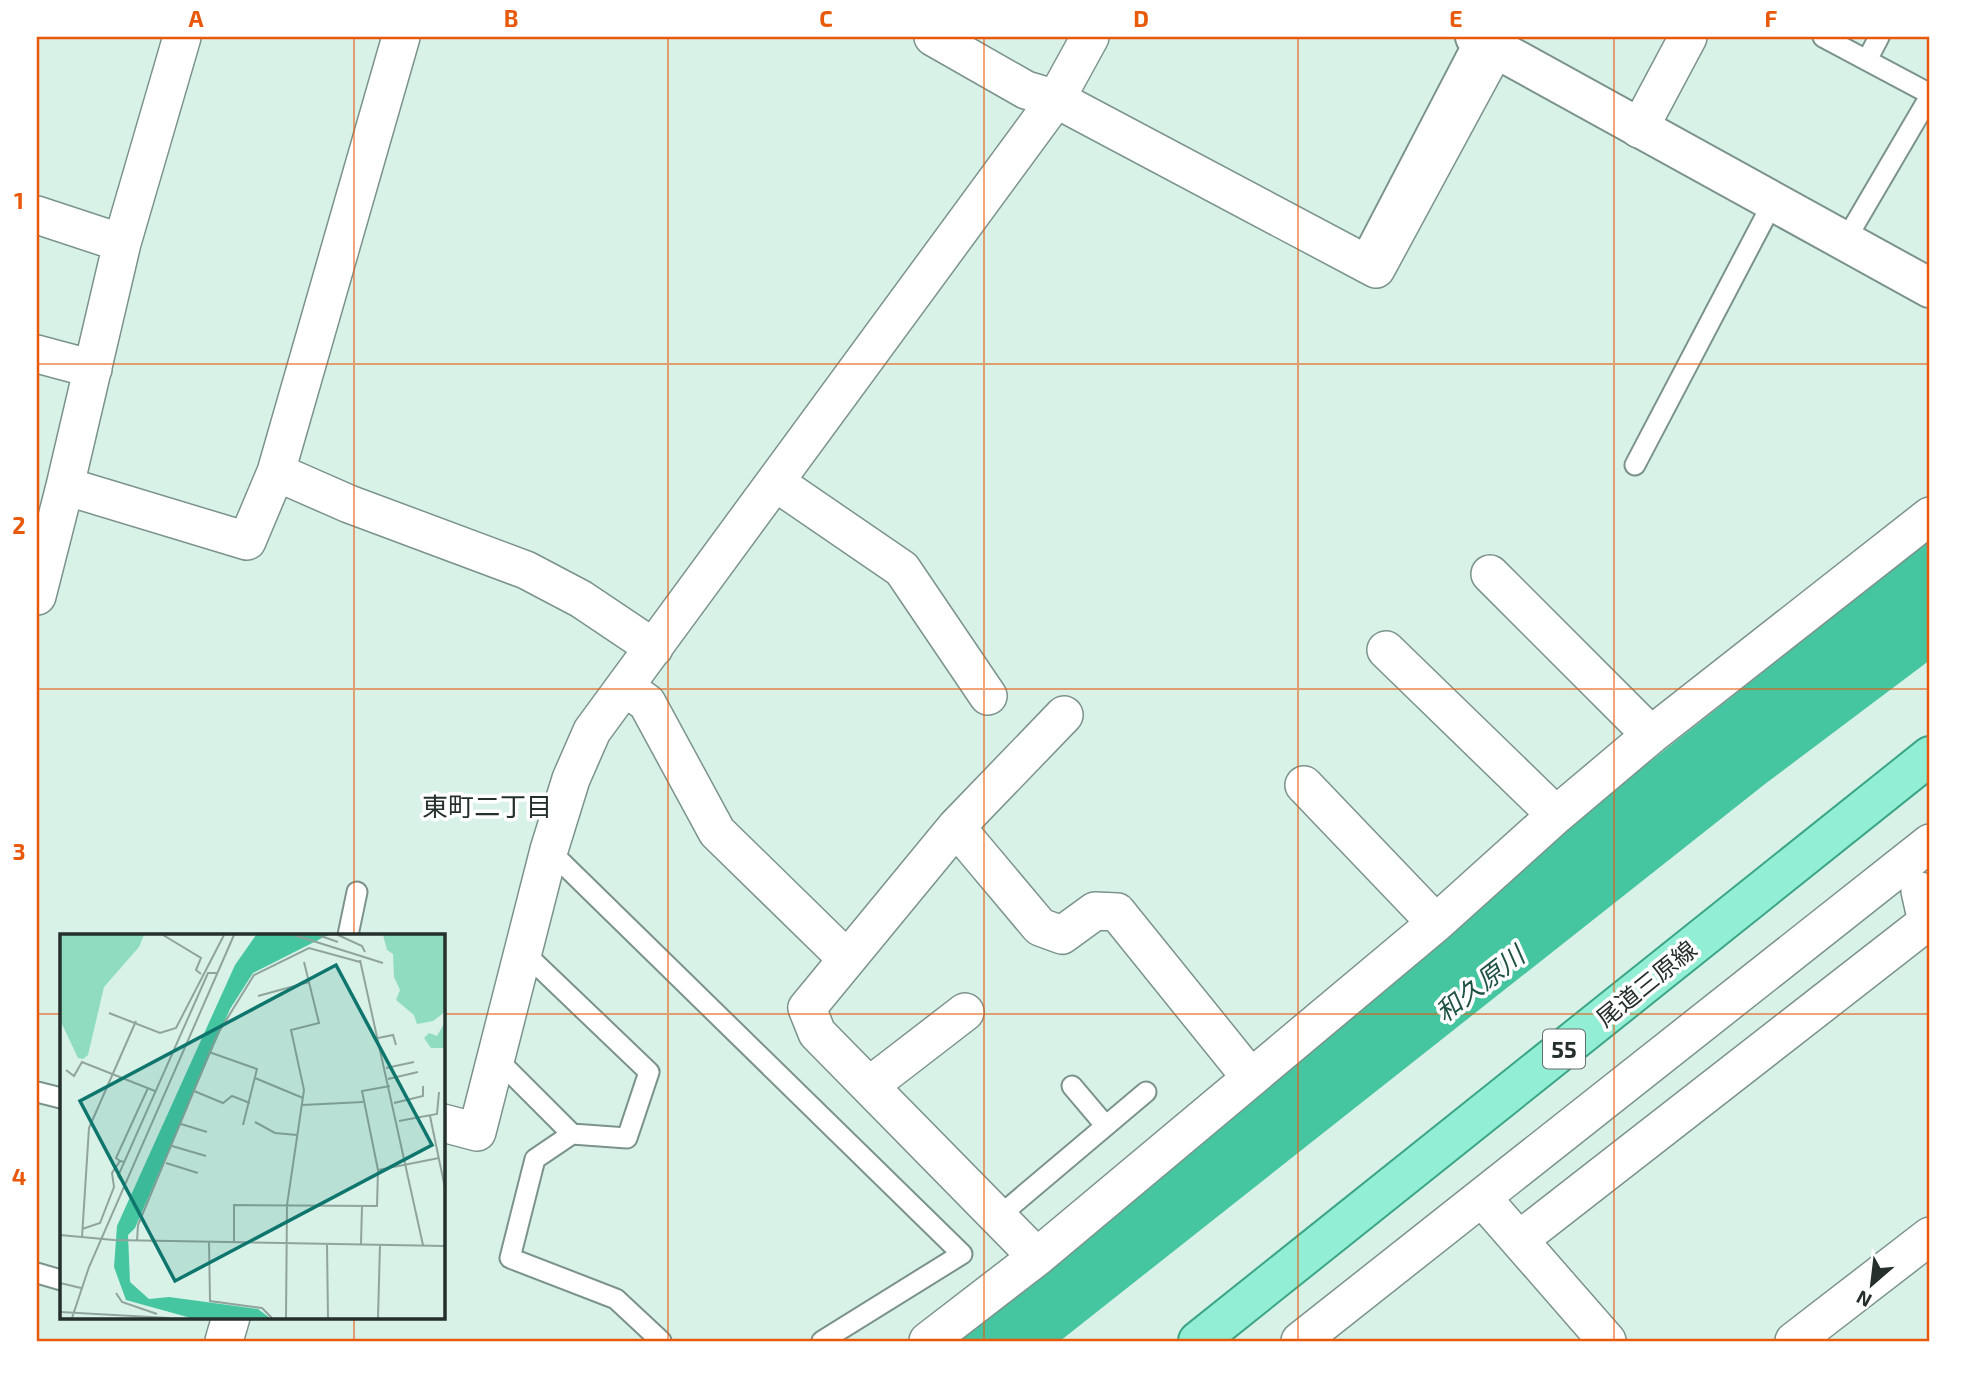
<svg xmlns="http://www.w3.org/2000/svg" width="1967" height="1378" viewBox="0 0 1967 1378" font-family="'Exo 2','Noto Sans JP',sans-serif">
	<rect width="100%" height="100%" fill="#d8f2e8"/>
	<path fill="#45c5a0" d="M1930,540V660L1765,784L1060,1341H918Z"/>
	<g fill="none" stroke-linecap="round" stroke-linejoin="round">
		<defs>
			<path id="service" d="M1823,37L1930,94
				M1867,60L1879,37
				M1845,241L1930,96
				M1360,260L1476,37
				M1635,465L1773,202
				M549,850L962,1254L822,1341
				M348,935L357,892
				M521,960L533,961L649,1072L627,1138L572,1134L535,1159L510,1258L616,1299L661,1341
				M496,1058L572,1134
				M1072,1086L1105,1125
				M37,1092L61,1098
				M998,1217L1146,1092
				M37,1273L61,1280"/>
			<path id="minor" d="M933,37L1026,90L1056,99L1376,269L1495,49
				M1639,129L1688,37
				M37,215L122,243
				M37,354L93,369
				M276,472L349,504L526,570L581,599L654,648
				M775,482L902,569L988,696
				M65,486L247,541L276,472L401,37
				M1490,574L1651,735
				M37,596L65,486L122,243L182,37
				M1386,650L1556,815
				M625,687L647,703L717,832L847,959
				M1304,785L1436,923
				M956,827L1040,927L1062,935L1095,911L1117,912L1251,1078
				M869,1086L965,1012
				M443,1123L477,1132L549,850L571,779L592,731L1056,99L1090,37
				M1483,1199L1607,1341
				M1519,1240L1927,922L1920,891
				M1037,1257L817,1033L807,1008L956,827L1064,715
				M224,1341L231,1317
				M928,1341L1037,1257L1436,923L1556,815L1651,735L1930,516
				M1300,1341L1930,843
				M1794,1341L1930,1236"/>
			<path id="tertiary" d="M1475,37L1930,288"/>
			<path id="primary" d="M1198,1341L1930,756"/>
		</defs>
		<use href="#service" stroke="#7b938a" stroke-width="23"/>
		<use href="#minor" stroke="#7b938a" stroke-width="40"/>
		<use href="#tertiary" stroke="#7b938a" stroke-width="42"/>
		<use href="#primary" stroke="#3ca587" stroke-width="42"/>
		<use href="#service" stroke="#fff" stroke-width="19"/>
		<use href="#minor" stroke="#fff" stroke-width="37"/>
		<use href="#tertiary" stroke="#fff" stroke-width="38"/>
		<use href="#primary" stroke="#92efd5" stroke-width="38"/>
	</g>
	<path fill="none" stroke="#e8590c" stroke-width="2" stroke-opacity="0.55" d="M354,37V935M668,37V1341M984,37V1341M1298,37V1341M1614,37V1341M37,364H1930M37,689H1930M37,1014H61M443,1014H1930M354,1317V1341"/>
	<g text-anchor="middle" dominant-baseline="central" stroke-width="7" stroke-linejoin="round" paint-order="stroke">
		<rect fill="#fff" stroke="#666d6b" stroke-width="2" x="1543" y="1029.5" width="42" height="39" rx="5"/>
		<g font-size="23" font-weight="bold" fill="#252f2b">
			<text x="1564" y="1049">55</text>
		</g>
		<g font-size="24" fill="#252f2b" stroke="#fff">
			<text transform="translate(1646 983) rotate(-39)">尾道三原線</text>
		</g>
		<g font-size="26" fill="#252f2b" stroke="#fff">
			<text x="487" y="805">東町二丁目</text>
		</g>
		<g font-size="26" font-style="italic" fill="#1e5242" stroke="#fff">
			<text transform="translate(1479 983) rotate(-38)">和久原川</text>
		</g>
	</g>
	<g transform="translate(60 934)">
		<rect width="385" height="385" fill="#d8f2e8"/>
		<path d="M0,1H84L79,13L44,53L28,121L23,125L18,124L0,86ZM323,1H385V78L373,87L357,90L354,81L336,66L340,56L334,43L333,20L327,16ZM385,88V114H371L364,104L369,99L377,102Z" fill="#90dcc1"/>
		<path d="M268,1L193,39L170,75L75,294L68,301L70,348L89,365L109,363L198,375L210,384H131L66,366L54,333L57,292L175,31L196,1Z" fill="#45c5a0"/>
		<path fill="none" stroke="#90a49c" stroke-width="2" d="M103,1L141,24L136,36L141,40M234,1L323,29M258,1L278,8M278,1L302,12L305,18M300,26L363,311M198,62L249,48M49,79L100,99L116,94L164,1M318,104L333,101L336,111M149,118L197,135L183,191M326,134L354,128M6,136L14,142L22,128L95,157M195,144L243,164M328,145L358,138M134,157L163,169L172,162L190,169M334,169L363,162V152M242,171L303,168M370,182L385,254M339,187L377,180L379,158M195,188L215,199L237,201M121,190L147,198M112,212L146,222M60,227L56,224L88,154M106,229L138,239M318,236L302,157L330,152M65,251L58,242L148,39H157M22,295L40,289L54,253L52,239L60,227L64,228M0,301L54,306L385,312M22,303L29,194L76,87M77,307L78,291L157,101L194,41L249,14L300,28M149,307L150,367L202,374L212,384M174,308V271L317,272L318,236L379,224M267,310L268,384M301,310L302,272M0,349L21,354M56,359L62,368L97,380M0,378L109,384M12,384L29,333L174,1M226,384L227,271L244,156L231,96L259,89L244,28M318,384L320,311"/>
		<path fill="#0f766e" fill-opacity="0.15" stroke="#0f766e" stroke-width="3.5" d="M276,31L372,211L115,347L20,167Z"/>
		<rect width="385" height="385" fill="none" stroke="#252f2b" stroke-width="3.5"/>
	</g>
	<rect width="1967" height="1378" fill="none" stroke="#ffffff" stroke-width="77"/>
	<g transform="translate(1872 1284) rotate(208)" stroke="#ffffff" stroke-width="5" paint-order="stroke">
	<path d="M0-5L12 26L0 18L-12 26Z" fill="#252f2b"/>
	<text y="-10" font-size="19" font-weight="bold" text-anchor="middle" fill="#252f2b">N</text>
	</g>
	<rect x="38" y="38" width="1890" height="1302" fill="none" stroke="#e8590c" stroke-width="2.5"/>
	<g font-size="23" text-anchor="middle" font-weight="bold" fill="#e8590c">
		<text x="196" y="27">A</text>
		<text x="511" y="27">B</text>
		<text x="826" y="27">C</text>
		<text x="1141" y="27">D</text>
		<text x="1456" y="27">E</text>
		<text x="1771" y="27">F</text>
		<text x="19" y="209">1</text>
		<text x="19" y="534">2</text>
		<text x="19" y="860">3</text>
		<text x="19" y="1185">4</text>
	</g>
</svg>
